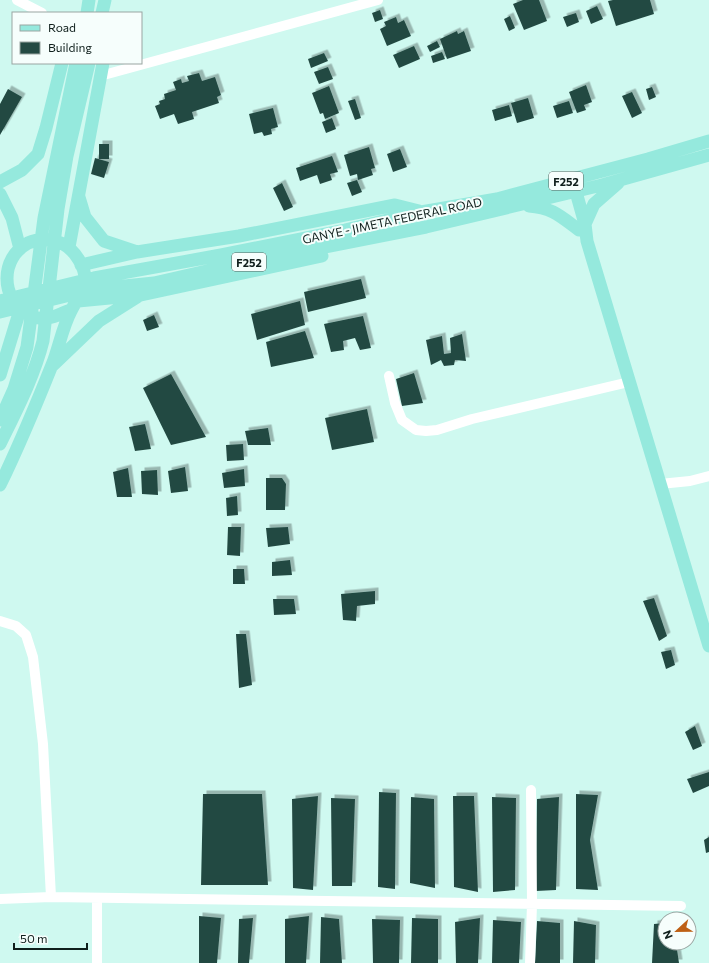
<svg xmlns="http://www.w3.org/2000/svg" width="709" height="963" viewBox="0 0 709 963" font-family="Commissioner,sans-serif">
	<defs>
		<filter id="shadow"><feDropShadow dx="3.5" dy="-3.5" stdDeviation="0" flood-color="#0004"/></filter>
	</defs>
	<rect width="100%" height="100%" fill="#cff9f0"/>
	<path fill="#244a43" filter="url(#shadow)" d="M523,0H539L547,21L524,30L513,4Z
		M613,0H650L654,14L616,26L608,1Z
		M597,6L603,19L591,24L586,11Z
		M380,10L383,19L375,22L372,13Z
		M576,13L579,22L567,27L563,17Z
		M510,16L515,28L509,31L504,19Z
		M396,17L398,23L404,20L411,36L387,46L380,29L386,26L384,22Z
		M457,31L458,34L464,31L471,51L447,59L440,39Z
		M437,41L440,47L430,52L427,46Z
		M414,46L420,59L399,68L393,55Z
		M442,52L445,59L433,63L431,56Z
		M324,53L328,61L311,68L308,59Z
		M328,67L333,79L319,84L314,72Z
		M199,73L202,81L215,77L221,95L217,97L219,103L192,112L194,119L178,124L174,114L160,119L155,106L160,104L159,101L165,99L164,94L176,90L173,82L181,79L182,83L189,81L187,76Z
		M586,85L592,102L584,105L586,110L577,113L569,92Z
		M329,86L339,113L325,119L323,113L320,114L312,93Z
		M652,87L656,97L649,100L646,89Z
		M8,89L22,97L0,135V104Z
		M632,92L642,113L632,118L622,96Z
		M528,98L534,118L517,123L511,103Z
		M355,99L361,118L355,120L348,101Z
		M569,101L573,113L557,118L553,106Z
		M509,105L512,116L495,121L492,110Z
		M273,108L278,127L271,129L272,134L264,136L262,132L254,134L249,114Z
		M332,118L336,129L326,133L322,122Z
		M99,144H109V159H99Z
		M369,147L375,168L371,169L373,175L358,180L357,174L350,176L344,155Z
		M400,149L407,167L393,172L387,154Z
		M332,156L338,172L330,174L332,180L320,184L317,175L300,181L296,168Z
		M95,158L109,162L104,178L91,174Z
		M357,180L362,192L352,196L347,183Z
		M282,183L293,207L284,211L273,188Z
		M361,279L366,298L308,312L304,292Z
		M300,301L305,325L257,340L251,314Z
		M154,315L159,327L147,331L143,320Z
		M363,316L371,348L360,350L355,338L343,341L344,350L331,352L324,324Z
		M305,331L314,358L271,367L266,342Z
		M462,334L466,361L455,360L454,365L444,366L441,360L431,365L426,340L442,336L444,354L451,353L450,338Z
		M414,373L423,403L402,406L396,379Z
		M171,374L206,437L171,445L143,388Z
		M367,409L374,442L332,450L325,418Z
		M145,424L151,449L135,451L129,427Z
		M268,428L271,445H248L245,431Z
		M243,444L244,460L227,461L226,445Z
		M185,467L188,491L171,493L168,471Z
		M128,468L132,497H117L113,472Z
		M244,469L245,486L224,488L222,473Z
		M157,470L158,495L142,494L141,471Z
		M266,478H282L286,484L285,510H266Z
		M237,496L238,515L227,516L226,498Z
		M228,527H241L240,556L227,555Z
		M288,527L290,544L268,547L266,528Z
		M290,560L292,575L272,576V562Z
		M233,569H244L245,584H233Z
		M375,591V604L357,606L356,621L343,620L341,594Z
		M654,598L667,636L659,641L643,601Z
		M273,599H294L296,614L274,615Z
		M236,634H246L252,685L239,688Z
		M671,650L675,665L666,669L661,652Z
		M695,726L702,746L693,750L685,732Z
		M709,772V786L693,793L687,779Z
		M379,792L396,793L395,889L378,887Z
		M203,794H262L268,885H201Z
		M576,794L598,795L590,840L598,890L576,889Z
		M318,796L313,890L293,888L292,799Z
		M453,796H474L478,892L454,887Z
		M411,797L434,799L435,888L410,883Z
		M492,797L516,798L515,890L493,892Z
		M559,797L556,890L536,891L537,799Z
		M331,798L355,799L352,886H332Z
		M709,837V852L706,853L704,840Z
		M199,916L221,918L217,963H199Z
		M309,916L306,963H285V919Z
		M321,917L339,919L342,963H320Z
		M253,918L249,963H238L239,919Z
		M412,918L438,919V963H411Z
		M480,918L478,963H456L455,922Z
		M372,919L400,920L399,963H373Z
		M493,920L521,922L519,963H492Z
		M537,921L560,923V963H535Z
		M574,921L596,925L595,963H573Z
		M665,923V943H676L679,963H652L654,924Z"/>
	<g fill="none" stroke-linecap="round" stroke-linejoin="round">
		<path stroke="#fff" stroke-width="10" d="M17,0L42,13
			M100,76L378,0
			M389,376L395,403L402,420L416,430L426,431L437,430L472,419L629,382
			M660,484L690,481L709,476
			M0,621L16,626L26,635L33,657L43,744L51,897
			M97,898V963
			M0,899L51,897L681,906
			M530,963L532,904L531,790"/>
		<path stroke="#95e9dd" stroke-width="13" d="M87,13L89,0
			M102,13L105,0
			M0,182L22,170L38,154L46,128L62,63
			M576,192L585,224L587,241L709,646
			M0,194L12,218L20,249
			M79,197L85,217L104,241L137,252
			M529,206C553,208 560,216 579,230
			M585,224L594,204L618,183
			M69,247L103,63
			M81,265L137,252L239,236L395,205L419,211
			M0,301L94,278L221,255L345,230L421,212L497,199L648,159L709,141
			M78,301L141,295L322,256
			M0,312L95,289L154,283L224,267L426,227L602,185L709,155
			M53,365L99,321L137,297
			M0,375L20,310
			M0,420L14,389L27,347L44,218L76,63
			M0,444C16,411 34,377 43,341L58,209L67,156L89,63
			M0,485C19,446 36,405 52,365C59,348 62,328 71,311C76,299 84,297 85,281C86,268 75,250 63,244C52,239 39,238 28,243C0,258 0,299 28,314C34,317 42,320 48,318C56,317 64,312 71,310"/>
	</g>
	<g text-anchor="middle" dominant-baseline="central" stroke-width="4" stroke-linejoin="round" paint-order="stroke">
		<g fill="#f6fefc" stroke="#54625f" stroke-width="1">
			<rect x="549" y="172" width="34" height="18" rx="3"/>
			<rect x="232" y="253" width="34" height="18" rx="3"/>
		</g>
		<g font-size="11" font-weight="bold" fill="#0f1f1c">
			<text x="566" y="181">F252</text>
			<text x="249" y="262">F252</text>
		</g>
		<g font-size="12" fill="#0f1f1c" stroke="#f6fefc">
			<text transform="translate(392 220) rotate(-12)">GANYE - JIMETA FEDERAL ROAD</text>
		</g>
	</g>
	<rect x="12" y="12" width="130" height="52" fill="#f6fefc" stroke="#9aa5a2"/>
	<rect x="20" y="25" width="20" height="6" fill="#95e9dd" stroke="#9aa5a2"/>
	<text x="48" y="32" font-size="12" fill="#0f1f1c">Road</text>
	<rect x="20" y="42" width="20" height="12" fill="#244a43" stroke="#9aa5a2"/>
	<text x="48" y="52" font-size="12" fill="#0f1f1c">Building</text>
	<g transform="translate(677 931) rotate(248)"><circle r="19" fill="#f6fefc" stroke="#9aa5a2"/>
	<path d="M0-3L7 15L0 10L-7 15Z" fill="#be6015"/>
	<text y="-6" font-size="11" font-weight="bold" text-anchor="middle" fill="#0f1f1c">N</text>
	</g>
	<path d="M14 943v6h73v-6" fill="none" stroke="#0f1f1c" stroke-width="2"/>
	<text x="20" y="943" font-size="12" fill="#0f1f1c" stroke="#f6fefc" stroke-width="3" paint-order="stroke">50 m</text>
</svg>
